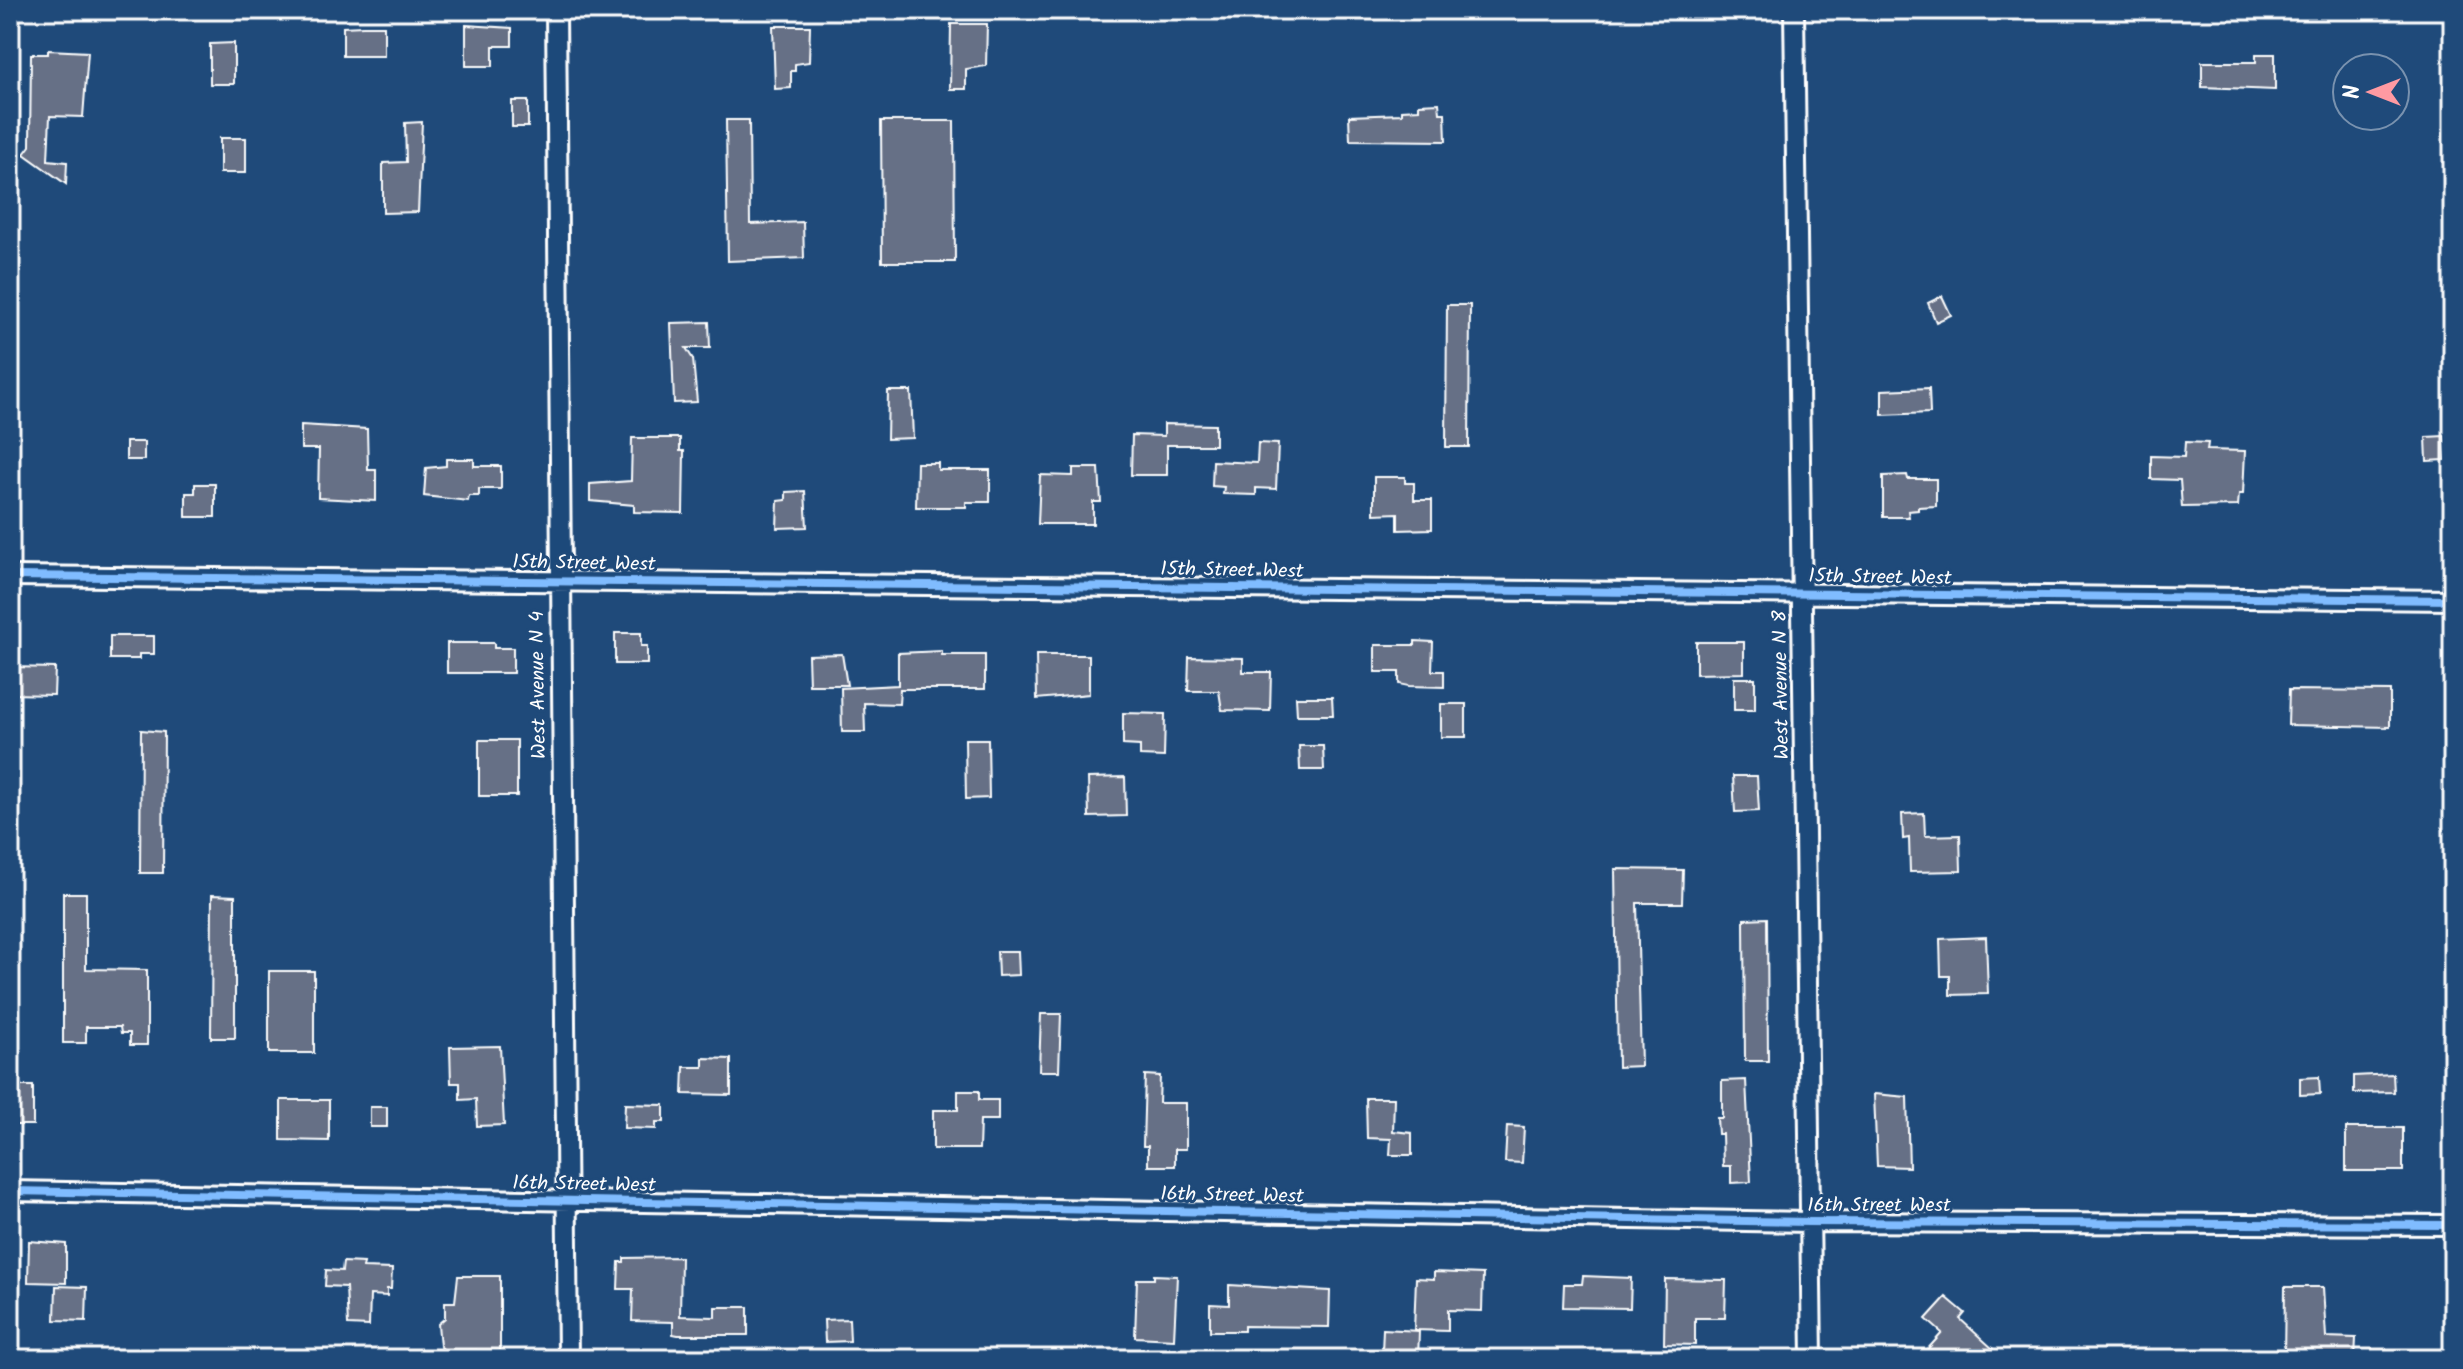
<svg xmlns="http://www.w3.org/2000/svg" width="2463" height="1369" viewBox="0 0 2463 1369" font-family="Kalam,sans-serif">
	<rect width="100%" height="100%" fill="#1f4a7a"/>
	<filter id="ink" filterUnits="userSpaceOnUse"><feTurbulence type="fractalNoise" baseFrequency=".0125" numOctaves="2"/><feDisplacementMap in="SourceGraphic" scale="16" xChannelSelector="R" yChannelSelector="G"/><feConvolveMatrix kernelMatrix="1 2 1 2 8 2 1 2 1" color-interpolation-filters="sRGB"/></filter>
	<g filter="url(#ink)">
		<path fill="#667086" stroke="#fff" stroke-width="2" d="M951,24H987L986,66L966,69V89H950Z
			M466,25L512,28V46H493V66H466Z
			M363,26H384V56H343V27Z
			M773,26H810L809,62L795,64V71H791V88L775,89Z
			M234,43V84H210V44Z
			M48,50L88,52L83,117L50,116L48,160L67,162L66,184L24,154L30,146L31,54H48Z
			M2256,54H2275V90L2202,87V62H2256Z
			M512,101H528V127H512Z
			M1439,103L1440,113H1445L1446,141L1350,140L1349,116L1402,114V110L1419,109V104Z
			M726,120H749L750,224L803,222L804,258L728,261Z
			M881,121H954L955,262H882Z
			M422,122L418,212L383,213V163L406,162L405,123Z
			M220,138H246V173H220Z
			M1942,296L1951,315L1936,322L1928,303Z
			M1447,305H1470L1469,447H1446Z
			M709,322L710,348H686L693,359L697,402L674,403L671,323Z
			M1929,388L1930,413L1882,415V390Z
			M888,391H911L913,438L887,439Z
			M1164,424L1215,425V445H1167V475H1131L1132,435L1164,436Z
			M301,425L367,429L368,470H376V501L318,498L319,449H301Z
			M2444,436L2445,460L2427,461L2426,437Z
			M632,438H680V451H684L683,513L634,512V505L590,501V484L631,481Z
			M126,442H144V460H126Z
			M2185,442L2208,443L2207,450L2245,451L2243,494H2239L2238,506L2182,507L2180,480L2151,479V456L2184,457Z
			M1258,443L1278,444L1276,489L1256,488V495L1223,494L1224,487L1212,486L1213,461L1257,463Z
			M446,459H474V466H501V489H479V496H469L468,501L424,496L426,468L446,466Z
			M917,463H938V470H990V502H966V507H916Z
			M1073,468H1099L1101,502H1093V524H1038L1040,475L1073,476Z
			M1907,475L1908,479H1936V506L1918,507V510L1908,511L1909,517H1883V476Z
			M1374,477H1405V483H1414V500H1432V529L1398,530V513L1374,514Z
			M195,484H215V517H186V493H195Z
			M805,491L807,527L777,528L778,501L786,500V492Z
			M615,633H641V646H647V664H615Z
			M110,636H154V654H139V659H110Z
			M1415,641L1433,642L1432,671H1444V687L1409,686L1399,684V672H1375V645H1415Z
			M1696,642H1744V673L1696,674Z
			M447,643H494V648H513V673H447Z
			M942,651V655H985V689H900L899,704L864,703L865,732H842L841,688L898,685V653Z
			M842,654L847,685H809L808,655Z
			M1036,655H1089V694L1037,699Z
			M1189,657L1243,658V672H1271L1270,711L1222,710L1219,691H1188Z
			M10,667L55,668L54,695L10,694Z
			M1734,678H1755V710H1734Z
			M2289,690L2390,691V727L2288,725Z
			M1296,697H1332L1333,715H1297Z
			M1441,704H1466V737H1441Z
			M1123,713L1165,714L1164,757L1140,756V746L1123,745Z
			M141,730L164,732L163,873H140Z
			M965,739H988L989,798L966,799Z
			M479,740H517V796H479Z
			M1299,746H1323L1324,770H1300Z
			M1733,776H1757L1759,811L1735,812Z
			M1125,777L1126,816L1089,817L1088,778Z
			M1924,813L1925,836L1960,835L1961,871L1910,872L1909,838L1903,839L1902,814Z
			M1615,869L1683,870L1682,903H1637L1641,1066L1618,1067Z
			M63,893H86V969L147,970V1045H130V1033H121L120,1027H86V1043H63Z
			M212,895L235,896V1038H211Z
			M1767,918L1768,1061H1745L1744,919Z
			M1986,937L1988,994L1950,995V976H1941L1940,939Z
			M997,951H1018L1019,975L998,976Z
			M269,971H314V1053H269Z
			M1041,1014H1061L1059,1071H1039Z
			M500,1046L504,1125L477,1126L476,1099L460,1100V1083H451L450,1047Z
			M703,1058L731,1059V1095L683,1094L684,1067H703Z
			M2393,1074L2394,1092L2354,1093V1076Z
			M1145,1075L1160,1076L1159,1103H1186V1149H1175V1166H1148V1146H1143Z
			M2319,1077L2320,1094L2300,1095V1078Z
			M1746,1080L1751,1182L1731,1183V1166H1723L1722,1134H1718L1717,1118H1722V1081Z
			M13,1086H33V1125H10V1091Z
			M958,1091H979V1100H998V1120H980L979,1149H933V1110H958Z
			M1874,1094L1907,1097L1909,1167L1877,1166Z
			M1366,1098H1394L1393,1131L1412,1133V1155H1390L1391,1139L1367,1138Z
			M281,1100H329V1141L281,1140Z
			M625,1104L664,1105V1122H656V1129L624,1128Z
			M370,1107H387V1127H370Z
			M1507,1126L1524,1127L1522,1163L1505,1162Z
			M2346,1128H2403V1171H2346Z
			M29,1241L66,1244V1283L28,1282Z
			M681,1257L680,1316L715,1317V1307H748V1335H678L673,1334V1322L632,1321L633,1289H618L619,1262H624V1258Z
			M343,1262L364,1263L363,1268L392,1269L391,1289H387V1296L370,1295L369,1326L348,1325L346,1287L325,1286L326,1270L342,1271Z
			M1434,1272L1483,1274L1482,1311L1448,1310V1331L1414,1330L1416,1278L1434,1279Z
			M1154,1275L1177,1276L1174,1339L1135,1337L1137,1279H1154Z
			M458,1276H500V1359H475L476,1350L445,1351L440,1346L438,1324L445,1318V1302H455Z
			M1583,1276L1631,1278L1630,1308L1563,1307L1564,1284H1582Z
			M1665,1279L1726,1280L1725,1318H1695V1345L1664,1344Z
			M1229,1285L1330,1291L1329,1327L1244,1326V1331H1210V1304L1229,1305Z
			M56,1286L87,1287L86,1321L55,1320Z
			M2285,1287H2323L2326,1337L2356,1338L2355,1359H2284Z
			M1946,1297L1965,1313L1960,1319L1993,1349L1984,1359H1933L1925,1352L1942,1333L1926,1319Z
			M849,1319L850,1341L825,1342L824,1320Z
			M1383,1329L1419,1331L1418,1359H1399V1353L1382,1352Z"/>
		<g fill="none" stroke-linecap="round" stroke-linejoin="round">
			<defs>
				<path id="street" d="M556,10L568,1359
					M1794,10L1812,1359
					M10,576L2453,600
					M10,1191L1809,1222L2453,1225"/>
			</defs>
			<use href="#street" stroke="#fff" stroke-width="24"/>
			<use href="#street" stroke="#1f4a7a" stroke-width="18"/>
			<defs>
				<path id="cycleway" d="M10,576L2453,600
					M10,1191L1809,1222L2453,1225"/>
			</defs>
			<use href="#cycleway" stroke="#1f4a7a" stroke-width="13"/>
			<use href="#cycleway" stroke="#80bcff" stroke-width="8"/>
		</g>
	</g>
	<g text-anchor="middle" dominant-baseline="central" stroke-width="6" stroke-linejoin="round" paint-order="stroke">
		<g font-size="20" fill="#fff" stroke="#1f4a7a">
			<text transform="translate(584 564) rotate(1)">15th Street West</text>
			<text transform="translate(1232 571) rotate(1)">15th Street West</text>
			<text transform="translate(1880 578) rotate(1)">15th Street West</text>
			<text transform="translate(539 685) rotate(-91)">West Avenue N 4</text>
			<text transform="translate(1782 685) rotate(-91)">West Avenue N 8</text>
			<text transform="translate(584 1185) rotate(1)">16th Street West</text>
			<text transform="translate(1232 1196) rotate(1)">16th Street West</text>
			<text x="1879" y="1206">16th Street West</text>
		</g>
	</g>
	<rect width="2463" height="1369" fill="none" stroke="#1f4a7a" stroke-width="40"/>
	<rect x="20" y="20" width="2423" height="1329" fill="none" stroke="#fff" stroke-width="3" filter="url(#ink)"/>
	<g transform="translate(2371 92) rotate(270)"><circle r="38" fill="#1f4a7a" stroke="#7992af" stroke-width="2"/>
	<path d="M0-6L14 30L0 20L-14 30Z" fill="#ff9aa2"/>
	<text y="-12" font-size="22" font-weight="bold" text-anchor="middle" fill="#ffffff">N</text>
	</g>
</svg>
